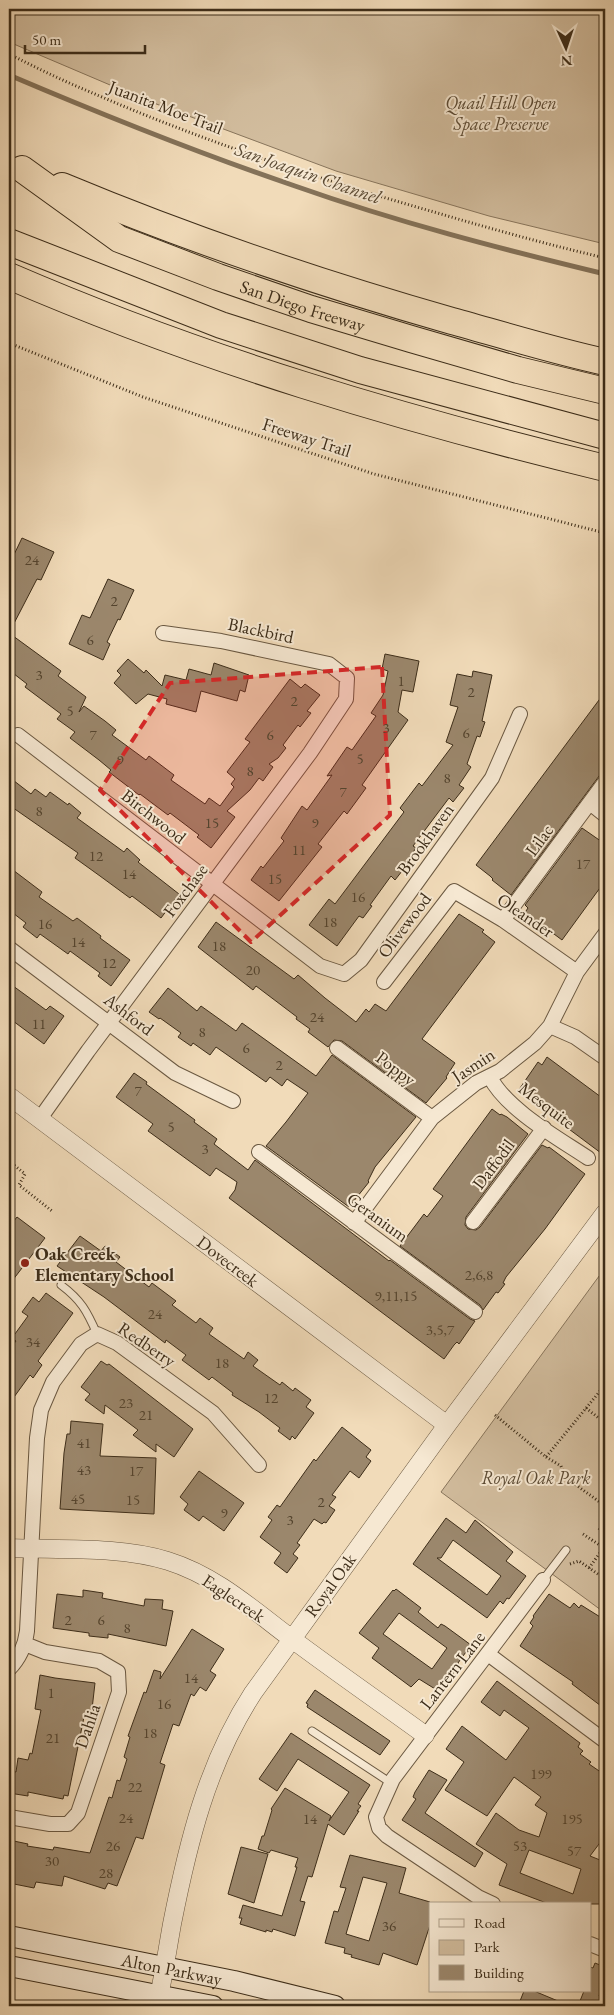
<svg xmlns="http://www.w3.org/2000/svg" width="614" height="2015" viewBox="0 0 614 2015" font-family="'EB Garamond',serif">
	<rect width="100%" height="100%" fill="#f1dbb9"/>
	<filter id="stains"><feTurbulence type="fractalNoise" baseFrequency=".004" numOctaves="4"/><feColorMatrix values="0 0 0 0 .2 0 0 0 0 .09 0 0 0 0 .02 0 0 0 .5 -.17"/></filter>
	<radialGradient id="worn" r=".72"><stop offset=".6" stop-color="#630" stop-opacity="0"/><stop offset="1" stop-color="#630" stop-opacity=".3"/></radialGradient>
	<path fill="#d2bd9e" stroke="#88755c" d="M9,9H605V244L489,216L336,171L143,99L9,42Z
		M605,1268V1613L441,1492Z"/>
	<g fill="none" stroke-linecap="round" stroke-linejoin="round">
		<path stroke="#847259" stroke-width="5" d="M9,75C103,115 198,153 295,186C397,222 501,249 605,274"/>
	</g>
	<path fill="#9b876c" stroke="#3d2d19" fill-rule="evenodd" d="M22,538L54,552L41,580L37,579L9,633L61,671L58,676L86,697L79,712L84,706L105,721L116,730L112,735L146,760L149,756L174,775L171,780L205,804L209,798L220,806L234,787L231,784L235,779L227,772L250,742L245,739L290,679L301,688L305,684L320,695L307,711L311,713L300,727L298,725L283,745L286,748L278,758L269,764L273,767L263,781L259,778L250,790L227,811L235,817L211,848L197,837L199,835L170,813L168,815L140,794L139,795L109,772L111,770L99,760L70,738L75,732L57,719L61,714L25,687L27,684L9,670V565Z
		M108,579L134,590L120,620L118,619L107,642L110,644L103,660L69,644L82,615L90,618Z
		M385,654L419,661L413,692L402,690L398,712L408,720L362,785L366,788L347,814L344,811L318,844L322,847L279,901L251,880L261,866L263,868L284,841L281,838L302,806L307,810L332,775L327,776L347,747L352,750L376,716L371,713L383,695L388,671L382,669Z
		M128,659L144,673L146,670L162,686L165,675L186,680L189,669L211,675L214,663L249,675L245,692L240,690L237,701L201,691L196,712L166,704L167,699L148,694L136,704L114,683L121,675L117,671Z
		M473,671L492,675L482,721L485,722L480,737L477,736L467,764L471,767L459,785L464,788L453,802L449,798L413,846L416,848L404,865L406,866L395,880L391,876L370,905L372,906L363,918L359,916L337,946L309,925L329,899L335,904L404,812L400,808L419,783L422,786L453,745L446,742L458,707L450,705L457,674L472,677Z
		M605,692V768L511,895L492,880L493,879L490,876L476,865Z
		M9,777L31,794L35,789L46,797L50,792L68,805L69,803L81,813L77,818L124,852L127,848L140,860L138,862L179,894L161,918L132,896L130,898L100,876L75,858L78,853L9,805Z
		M582,828L605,844V881L562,940L554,934L547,932L524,914L528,908L525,905Z
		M9,867L42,892L39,897L73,921L77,918L101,936L100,938L130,960L111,986L98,976L100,973L70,951L68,954L40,934L37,938L23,927L26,923L9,910Z
		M459,914L484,930L482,932L495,942L422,1039L455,1063L446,1077L447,1078L426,1103L342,1041L334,1040L328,1047L308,1032L310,1029L296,1019L297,1017L256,986L253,990L198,947L216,922L294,979L298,975L325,998L356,1022L366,1009L369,1012L375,1004L386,1011Z
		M9,983L46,1010L50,1006L64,1016L44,1044L9,1018Z
		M168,988L197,1011L201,1006L236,1031L242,1023L316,1076L332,1055L416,1117L375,1167L368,1181L369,1182L349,1207L266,1146L286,1122L308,1093L287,1079L282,1086L270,1077L266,1082L216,1047L210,1055L193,1043L191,1046L178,1037L181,1033L160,1018L159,1019L149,1012Z
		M547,1057L605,1100V1156L518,1091L538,1062L542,1065Z
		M134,1073L147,1082L146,1084L195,1120L194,1122L217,1139L214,1144L248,1170L255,1160L389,1261L390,1260L470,1319L475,1321L459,1344L457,1342L454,1345L444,1359L229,1198L235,1190L237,1182L216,1168L210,1176L148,1131L153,1124L116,1097Z
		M492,1109L500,1115L501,1114L507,1117L528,1134L466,1217L465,1225L468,1229L476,1230L480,1227L542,1145L548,1148L549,1147L585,1174L545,1229L506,1277L503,1283L505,1284L498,1293L496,1292L483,1310L480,1305L400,1246L424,1214L427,1217L443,1196L433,1189Z
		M17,1217L45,1238L9,1285V1227Z
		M80,1236L101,1251L105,1246L120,1257L116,1262L149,1287L152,1283L176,1301L172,1305L196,1323L200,1318L213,1328L209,1334L244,1359L248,1352L258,1360L253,1366L280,1385L282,1382L293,1391L295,1388L311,1400L306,1407L314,1413L295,1439L292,1436L290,1440L278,1431L280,1428L259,1412L232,1395L233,1393L212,1377L209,1380L182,1360L186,1355L166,1340L165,1343L104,1297L57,1266Z
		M46,1293L73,1313L38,1361L42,1365L33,1378L30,1375L9,1404V1350L16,1341L12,1338L28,1316L22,1312L33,1297L39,1302Z
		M101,1361L107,1365L109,1364L193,1429L174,1457L156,1444V1452L133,1435L138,1430L105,1405L104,1414L85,1400L90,1394L81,1387Z
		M71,1421L103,1424L100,1456L156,1458L154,1514L60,1509L64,1453L67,1434H70Z
		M342,1427L371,1450L366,1457L371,1461L359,1478L350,1471L332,1495L336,1497L329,1506L335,1510L326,1523L324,1522L322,1524L314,1519L297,1543L300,1545L293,1554L298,1558L287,1573L274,1563L281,1553L260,1537L272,1520L268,1517L277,1505L280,1507L314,1459L316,1461Z
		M199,1471L244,1503L224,1531L203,1516L199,1521L184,1510L188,1504L180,1497Z
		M446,1518L466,1533L475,1520L513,1552L506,1561L526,1576L509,1599L507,1598L503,1604L500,1601L487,1618L413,1564ZM453,1540L501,1576L487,1595L437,1558H441Z
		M396,1589L421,1608L418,1612L438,1628L441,1624L445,1626L471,1645L458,1663L459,1664L455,1669L456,1670L440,1692L419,1679L411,1687L372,1658L379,1648L359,1633L393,1590L394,1591ZM399,1613L447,1648L432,1669L383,1634Z
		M83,1590L103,1593L102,1598L144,1606L145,1599L163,1600L162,1609L173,1611L166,1646L108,1634V1638L89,1636V1633L53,1628L57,1594L83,1597Z
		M549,1594L570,1608L574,1603L579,1608L581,1605L605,1620V1709L572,1684L573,1682L520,1646L533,1626L530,1623L534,1617L533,1616Z
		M192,1629L224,1649L210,1671L216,1675L206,1691L200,1687L194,1696L191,1694L179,1726L173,1724L160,1763L165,1765L143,1839L136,1837L117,1886L108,1883L105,1889L64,1876L62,1886L36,1882L34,1888L9,1883V1840L28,1844L27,1846L53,1850L54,1847L90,1853L109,1797L112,1798L117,1780L120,1781L127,1759L124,1757L130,1737L128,1736L144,1692L146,1693L154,1670L161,1672L160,1679Z
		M40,1675L55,1678L95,1683L91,1718L84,1717L68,1796L64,1795L63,1799L28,1792V1796L9,1793V1771L16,1772L18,1758L28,1760L30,1753L32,1754L41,1710L35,1709Z
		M497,1681L580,1743L578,1747L583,1751L580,1754L591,1762L589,1764L605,1775V1836L590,1856L605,1862V1904H549L499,1885L507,1864L476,1844L496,1813L519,1830L539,1837L547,1813L535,1805L541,1797L514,1777L487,1816L445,1790L464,1762L446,1749L462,1726L506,1760L529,1728L504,1710L500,1716L481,1702ZM529,1850L581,1869L573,1894L520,1873Z
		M315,1690L390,1741L380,1755L307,1707L308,1704L306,1703Z
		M291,1733L370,1785L358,1804L361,1806L357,1811H359L344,1835L328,1824L312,1877L308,1876L300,1901L305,1902L295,1936L273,1929L272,1932L266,1930V1932L240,1924L242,1918H239L243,1905L282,1916L297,1867H295L298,1858L271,1850L269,1853L258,1849L262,1836H264L272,1810L271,1809L285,1788L331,1816L329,1821L349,1792L298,1759L277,1791L259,1779Z
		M429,1770L447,1780L425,1813L483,1853L475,1867L402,1820L416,1799L413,1797L415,1792Z
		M241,1847L268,1854L254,1903L228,1894Z
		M350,1855L406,1868L399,1893L430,1902V1925L417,1965L383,1953L379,1965L351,1957L352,1955L344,1953L345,1948L325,1943L334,1911L338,1912L346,1888L340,1887ZM363,1877L387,1883L369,1941L346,1934Z
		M595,1963L605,1967V1981L599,1996L601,1997L598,2006H578L584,1991H590V1967L593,1968Z
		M524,1991H534L570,2006H518Z"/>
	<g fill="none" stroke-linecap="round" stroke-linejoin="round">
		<defs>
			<path id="service" d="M61,1285C81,1300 87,1311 97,1334
				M543,1580L566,1550
				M312,1731L391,1783"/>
			<path id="minor" d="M18,735L320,966L344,974L361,960L492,778L520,714
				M590,803L605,815
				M503,920L605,782
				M9,948L175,1073L233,1101
				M384,982L454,891L503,920L577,972
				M550,1026L575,1037L605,1058
				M337,1048L432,1118
				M490,1077C506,1109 558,1138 588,1158
				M39,1120L88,1051L310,753L346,699L347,678L329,664L221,641L163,633
				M259,1152L475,1312
				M473,1222L544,1128
				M354,1223L432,1118L476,1083L500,1071L535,1043L550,1026L577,972L605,934
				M488,1654L605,1741
				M9,1669C20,1658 25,1646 27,1631L37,1438L41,1410L53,1382L81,1344L97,1334L117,1343L213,1413L259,1465
				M9,1817L50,1824H68L78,1813L119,1692L118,1672L99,1661L45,1652L25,1644
				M493,1904L478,1897L387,1836L379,1828L376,1817L393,1779L543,1580
				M590,1944L605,1950"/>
			<path id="tertiary" d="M9,1096L447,1425
				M9,1548C59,1550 120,1546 168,1561C216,1576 252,1609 292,1639C336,1672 381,1703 425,1735
				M157,2006C163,1979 167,1952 172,1924C188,1843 207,1764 253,1693L447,1425L605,1213"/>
			<g id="secondary">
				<path id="s1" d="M9,1936L234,1981L335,2006"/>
				<path d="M9,1966L213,2006"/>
			</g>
			<g id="motorway">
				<path id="s2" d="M22,169L119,239L218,277L311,309L411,339L518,370L605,391"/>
				<path d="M62,186C189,239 319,283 452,321C503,335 554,351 605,362"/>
				<path d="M9,242L221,325L360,370L605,436"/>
				<path d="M9,276C201,359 402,419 605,468"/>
			</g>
		</defs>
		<use href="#service" stroke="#6a5841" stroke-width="9"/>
		<use href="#minor" stroke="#6a5841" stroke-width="16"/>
		<use href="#tertiary" stroke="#6a5841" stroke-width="19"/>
		<use href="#secondary" stroke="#3d2d19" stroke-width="22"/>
		<use href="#motorway" stroke="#3d2d19" stroke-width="28"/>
		<path stroke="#3d2d19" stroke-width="3" stroke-dasharray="1 2.5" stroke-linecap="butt" d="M9,54C35,67 61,80 88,91C202,141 321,180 441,214C495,230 550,245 605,258
			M9,343L143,397L374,474L605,533
			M9,1161L25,1174L19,1185L52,1211
			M586,1408L605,1423
			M495,1415L546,1457L605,1385
			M546,1457L561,1466L565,1477L601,1503L605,1519L599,1530L605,1535
			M583,1534L604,1548
			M570,1564L579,1561L605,1579
			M589,1568L605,1546"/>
		<use href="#service" stroke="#f6e8d2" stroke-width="7"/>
		<use href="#minor" stroke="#f6e8d2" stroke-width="14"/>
		<use href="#tertiary" stroke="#f6e8d2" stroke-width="18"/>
		<use href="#secondary" stroke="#f6e8d2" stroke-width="20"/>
		<use href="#motorway" stroke="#f1dbb9" stroke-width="26"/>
	</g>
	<path fill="#d62828" fill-opacity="0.2" stroke="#d62828" stroke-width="4" stroke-dasharray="10 6" stroke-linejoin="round" d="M382,667L390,815L251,942L100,790L170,683Z"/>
	<circle fill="#8f2418" stroke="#f6e8d2" stroke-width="2" cx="25" cy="1263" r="5"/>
	<g text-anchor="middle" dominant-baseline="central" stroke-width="4" stroke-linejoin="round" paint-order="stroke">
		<g font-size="15" fill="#54442e">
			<text x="32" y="559">24</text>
			<text x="114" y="600">2</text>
			<text x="90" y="639">6</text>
			<text x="39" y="674">3</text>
			<text x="401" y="680">1</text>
			<text x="471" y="691">2</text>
			<text x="294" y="700">2</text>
			<text x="70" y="710">5</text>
			<text x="386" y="727">3</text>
			<text x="466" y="732">6</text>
			<text x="93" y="734">7</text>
			<text x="270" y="734">6</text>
			<text x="360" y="758">5</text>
			<text x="120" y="759">9</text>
			<text x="250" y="770">8</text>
			<text x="447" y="777">8</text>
			<text x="343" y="791">7</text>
			<text x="39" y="810">8</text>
			<text x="212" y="822">15</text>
			<text x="315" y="822">9</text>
			<text x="299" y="849">11</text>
			<text x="96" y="855">12</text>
			<text x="583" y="863">17</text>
			<text x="129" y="873">14</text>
			<text x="275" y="878">15</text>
			<text x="358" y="896">16</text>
			<text x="330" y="921">18</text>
			<text x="45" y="923">16</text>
			<text x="78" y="941">14</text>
			<text x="219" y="945">18</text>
			<text x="109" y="962">12</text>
			<text x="253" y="969">20</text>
			<text x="317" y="1016">24</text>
			<text x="39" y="1023">11</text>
			<text x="202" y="1031">8</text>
			<text x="246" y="1047">6</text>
			<text x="279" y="1064">2</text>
			<text x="138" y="1090">7</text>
			<text x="171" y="1126">5</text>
			<text x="205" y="1148">3</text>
			<text x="479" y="1274">2,6,8</text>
			<text x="396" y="1295">9,11,15</text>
			<text x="155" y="1313">24</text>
			<text x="440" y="1329">3,5,7</text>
			<text x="33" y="1341">34</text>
			<text x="222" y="1362">18</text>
			<text x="271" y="1397">12</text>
			<text x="126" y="1402">23</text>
			<text x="146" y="1414">21</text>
			<text x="84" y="1442">41</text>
			<text x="84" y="1469">43</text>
			<text x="136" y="1470">17</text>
			<text x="78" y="1498">45</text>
			<text x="133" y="1499">15</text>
			<text x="321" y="1501">2</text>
			<text x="224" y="1512">9</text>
			<text x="290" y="1519">3</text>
			<text x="68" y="1619">2</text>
			<text x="101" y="1619">6</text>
			<text x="127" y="1627">8</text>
			<text x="191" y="1677">14</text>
			<text x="51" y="1692">1</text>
			<text x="164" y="1703">16</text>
			<text x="150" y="1732">18</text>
			<text x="53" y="1737">21</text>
			<text x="541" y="1773">199</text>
			<text x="135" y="1786">22</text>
			<text x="126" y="1817">24</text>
			<text x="310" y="1818">14</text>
			<text x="572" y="1818">195</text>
			<text x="113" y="1845">26</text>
			<text x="520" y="1845">53</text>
			<text x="574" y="1850">57</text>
			<text x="52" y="1860">30</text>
			<text x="106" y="1872">28</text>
			<text x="389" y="1925">36</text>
		</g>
		<g font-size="18" font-style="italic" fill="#5b4a34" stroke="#f6e8d2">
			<text x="501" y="102">Quail Hill Open<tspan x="501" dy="21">Space Preserve</tspan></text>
			<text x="536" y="1477">Royal Oak Park</text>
		</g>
		<g font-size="18" fill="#3d2d19" stroke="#f6e8d2">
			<text transform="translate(166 107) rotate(21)">Juanita Moe Trail</text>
			<text stroke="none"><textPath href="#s2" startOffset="315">San Diego Freeway</textPath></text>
			<text transform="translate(307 437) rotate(18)">Freeway Trail</text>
			<text transform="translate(261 630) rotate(12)">Blackbird</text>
			<text transform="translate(154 816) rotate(38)">Birchwood</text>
			<text transform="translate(425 839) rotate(-54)">Brookhaven</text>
			<text transform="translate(539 840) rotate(-54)">Lilac</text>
			<text transform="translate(185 890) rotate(-53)">Foxchase</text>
			<text transform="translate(526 915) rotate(34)">Oleander</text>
			<text transform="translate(404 925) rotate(-53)">Olivewood</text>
			<text transform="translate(129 1014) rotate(37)">Ashford</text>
			<text transform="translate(473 1065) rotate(-33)">Jasmin</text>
			<text transform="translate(396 1068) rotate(37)">Poppy</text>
			<text transform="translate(547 1105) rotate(37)">Mesquite</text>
			<text transform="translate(493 1164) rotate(-53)">Daffodil</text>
			<text transform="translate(378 1217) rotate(36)">Geranium</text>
			<text transform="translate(228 1261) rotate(37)">Dovecreek</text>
			<text transform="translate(147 1344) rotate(34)">Redberry</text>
			<text transform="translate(330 1585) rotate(-54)">Royal Oak</text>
			<text transform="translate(234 1598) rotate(34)">Eaglecreek</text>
			<text transform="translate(452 1670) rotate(-52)">Lantern Lane</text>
			<text transform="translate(87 1726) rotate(-71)">Dahlia</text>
			<text stroke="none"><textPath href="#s1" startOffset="166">Alton Parkway</textPath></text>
		</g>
		<g font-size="18" font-weight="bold" fill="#3d2d19" stroke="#f6e8d2" text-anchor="start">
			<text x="35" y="1253">Oak Creek<tspan x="35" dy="21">Elementary School</tspan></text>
		</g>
		<g font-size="19" font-style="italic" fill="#5b4a34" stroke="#f6e8d2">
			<text transform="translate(308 173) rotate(19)">San Joaquin Channel</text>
		</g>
	</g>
	<rect width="614" height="2015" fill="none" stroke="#f1dbb9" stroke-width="30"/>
	<rect x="10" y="10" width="594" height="1995" fill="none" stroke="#3d2d19" stroke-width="2.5"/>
	<rect x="15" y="15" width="584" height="1985" fill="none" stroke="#3d2d19"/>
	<rect x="429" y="1902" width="162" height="90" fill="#f6e8d2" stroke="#ac9d88"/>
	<rect x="439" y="1919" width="25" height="8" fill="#f6e8d2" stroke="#ac9d88"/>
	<text x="474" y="1928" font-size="15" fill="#3d2d19">Road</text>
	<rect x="439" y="1940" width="25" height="15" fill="#d2bd9e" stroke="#ac9d88"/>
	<text x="474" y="1952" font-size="15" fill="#3d2d19">Park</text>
	<rect x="439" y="1965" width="25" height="15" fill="#9b876c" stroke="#ac9d88"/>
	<text x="474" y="1978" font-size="15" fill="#3d2d19">Building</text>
	<g transform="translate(566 48) rotate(177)" stroke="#f6e8d2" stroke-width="4" paint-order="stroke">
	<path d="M0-4L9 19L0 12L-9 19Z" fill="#3d2d19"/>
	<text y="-8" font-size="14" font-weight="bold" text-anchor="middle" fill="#3d2d19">N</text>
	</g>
	<path d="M25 45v8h120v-8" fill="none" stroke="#3d2d19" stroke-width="2.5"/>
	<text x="32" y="45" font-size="15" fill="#3d2d19" stroke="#f6e8d2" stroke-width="4" paint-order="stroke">50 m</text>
	<rect width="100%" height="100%" filter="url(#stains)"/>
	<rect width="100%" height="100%" fill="url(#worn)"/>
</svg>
